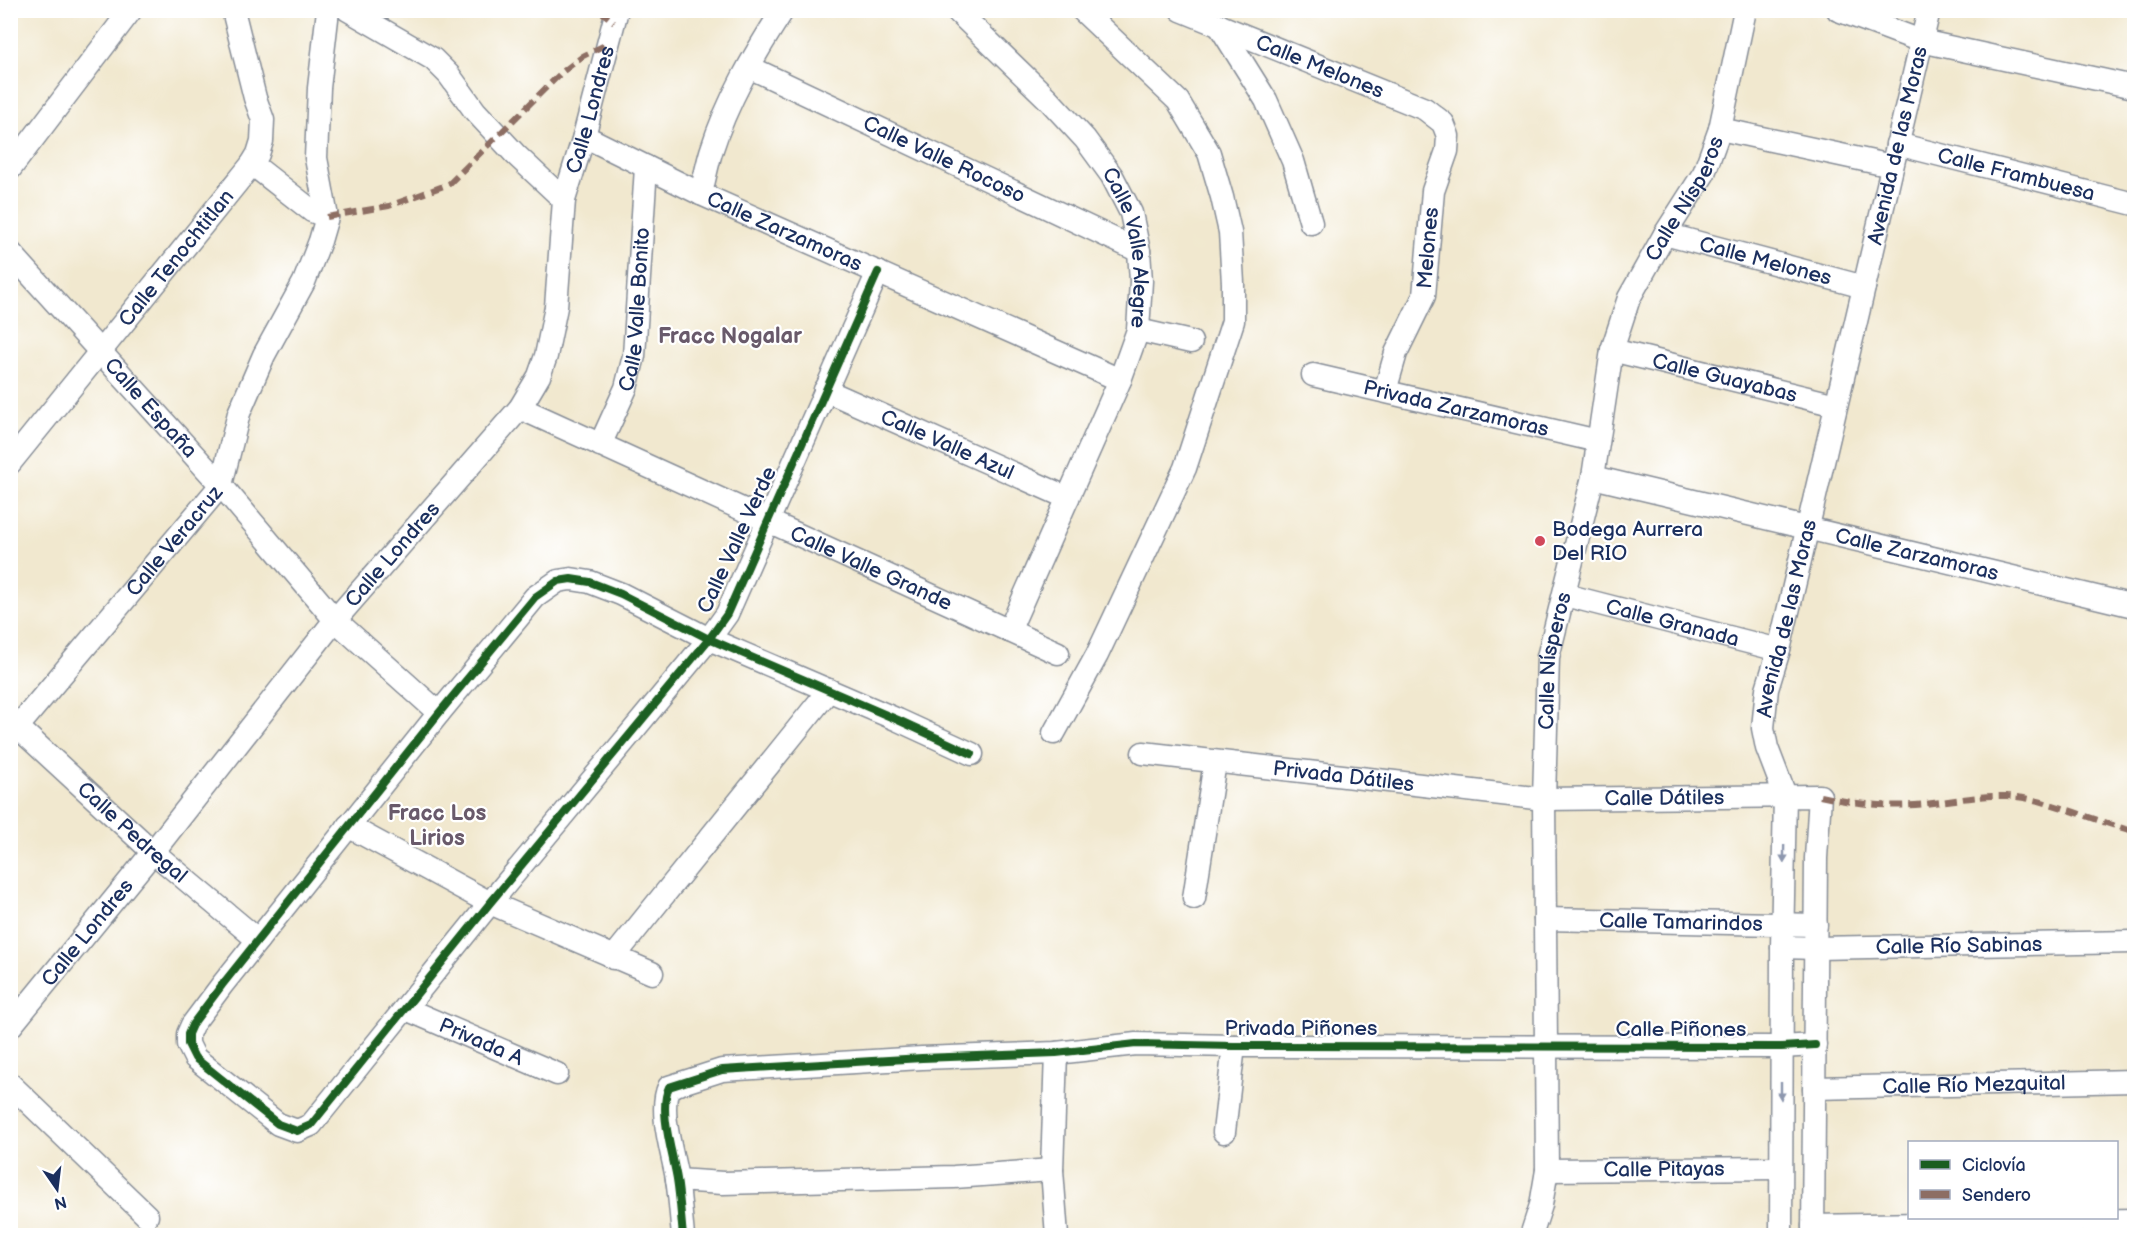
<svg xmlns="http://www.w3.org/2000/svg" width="2145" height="1246" viewBox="0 0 2145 1246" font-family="'Balsamiq Sans',sans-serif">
	<rect width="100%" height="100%" fill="#fff"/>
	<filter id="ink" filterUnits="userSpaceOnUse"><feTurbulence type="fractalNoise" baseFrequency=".0167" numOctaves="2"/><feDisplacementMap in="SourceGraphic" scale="12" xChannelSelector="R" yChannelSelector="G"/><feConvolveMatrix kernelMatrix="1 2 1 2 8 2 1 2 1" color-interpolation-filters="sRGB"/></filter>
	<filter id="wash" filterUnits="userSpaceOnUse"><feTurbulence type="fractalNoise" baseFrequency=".008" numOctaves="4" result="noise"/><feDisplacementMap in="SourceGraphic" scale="24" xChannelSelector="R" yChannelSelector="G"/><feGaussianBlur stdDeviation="1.35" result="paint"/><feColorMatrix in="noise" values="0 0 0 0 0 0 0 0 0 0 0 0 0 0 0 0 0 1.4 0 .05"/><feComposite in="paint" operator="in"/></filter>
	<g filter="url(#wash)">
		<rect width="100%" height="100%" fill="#f1e8cf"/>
	</g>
	<g filter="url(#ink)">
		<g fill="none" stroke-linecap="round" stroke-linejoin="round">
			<defs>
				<g id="street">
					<path d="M233,10L255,98L263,120L262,141L258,154L252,164L312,211L327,217"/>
					<path d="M348,10L433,59L449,75L475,111L516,155L564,200"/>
					<path id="s1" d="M956,10L1047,98L1085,139L1112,176L1131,213L1139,251L1141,281L1138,330L1120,380L1009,631"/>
					<path id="s2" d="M1181,10L1425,109L1443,123L1448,136L1447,151L1433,191L1424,296L1396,353L1385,391"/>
					<path d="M1838,10L1921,41L2134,87"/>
					<path d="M1219,25L1266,100L1293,161L1311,223"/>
					<path id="s3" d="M749,67L1139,251"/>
					<path d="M1720,129L1892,166"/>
					<path id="s4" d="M584,136L701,194L1120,380"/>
					<path id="s5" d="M1897,144L2134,204"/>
					<path d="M10,169L131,10"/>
					<path d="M701,194C704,180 707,166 711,152C727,101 754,55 783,10"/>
					<path id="s6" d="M1665,234L1864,287"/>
					<path id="s7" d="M10,252L221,485L335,620L439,713"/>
					<path d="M878,272L727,614L709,639L490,903L311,1125L297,1131L278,1124L195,1058L188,1044V1034L192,1025L222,985L439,713L535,597L558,581L571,579L590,582L621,594L709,639L898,720L972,754"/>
					<path d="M1138,330L1191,342"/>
					<path id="s8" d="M1612,350L1836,405"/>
					<path id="s9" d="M1313,375L1598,441"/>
					<path id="s10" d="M825,390L1068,498"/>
					<path id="s11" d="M520,408L1058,653"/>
					<path id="s12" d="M600,445L626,388L634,356L646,167"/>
					<path id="s13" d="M10,463L252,164"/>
					<path id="s14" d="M1593,477L2134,606"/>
					<path id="s15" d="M1565,595L1779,650"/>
					<path id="s16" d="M10,720L153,852L258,940"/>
					<path d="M1054,733L1097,655L1185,468L1233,321V283L1230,232L1222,197L1209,153L1178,101L1082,10"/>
					<path id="s17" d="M10,736L221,485L239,413L264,355L304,282L320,241L327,217L316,158L319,88L328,10"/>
					<path id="s18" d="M1143,753L1544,799L1820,796L1816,858L1813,1236"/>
					<path d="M348,826L490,903L652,973"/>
					<path d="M1194,898L1215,762"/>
					<path id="s19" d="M1545,919L1816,925"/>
					<path id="s20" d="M1782,947L1816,948L2134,942"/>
					<path d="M613,958L829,690"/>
					<path id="s21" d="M406,1009L557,1074"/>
					<path id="s22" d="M10,1027L153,852L335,620L520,408L539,376L546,356L556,307L564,200L584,136L617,10"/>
					<path d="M1056,1053L1052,1170L1057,1236"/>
					<path d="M10,1084L147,1216"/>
					<path id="s23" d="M1814,1088L2134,1081"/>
					<path d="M1224,1132L1234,1046"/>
					<path id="s24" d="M1547,1170L1781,1168"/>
					<path d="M677,1180L723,1183L954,1177L1052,1170"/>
					<path d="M1813,1226L2134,1220"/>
					<path d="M683,1236C681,1217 680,1198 677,1179C673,1154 658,1110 669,1087L722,1070L922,1058L1056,1053L1136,1044L1234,1046L1781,1047L1815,1045"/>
					<path id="s25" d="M1531,1236L1541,1205L1547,1170L1544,799L1548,657L1593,477L1612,350L1629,298L1665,234L1704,173L1720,129L1745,10"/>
					<path id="s26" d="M1781,1236L1782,947L1785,795L1767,748L1763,728L1767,689L1779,650L1929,10"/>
				</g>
			</defs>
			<use href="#street" stroke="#868c96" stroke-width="25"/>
			<use href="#street" stroke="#fff" stroke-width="22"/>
			<path stroke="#8d6e63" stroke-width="6" stroke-dasharray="12 6" stroke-linecap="butt" d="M599,10L614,22
				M327,217L389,206L449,184L561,73L583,56L607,44
				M1820,796C1855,804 1889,808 1925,804C1952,801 1979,795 2007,796C2051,799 2092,821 2134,831"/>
			<defs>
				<path id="cycleway" d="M878,272L727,614L709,639L490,903L311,1125L297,1131L278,1124L195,1058L188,1044V1034L192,1025L222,985L439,713L535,597L558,581L571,579L590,582L621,594L709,639L898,720L972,754
					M683,1236C681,1217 680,1198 677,1179C673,1154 658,1110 669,1087L722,1070L922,1058L1056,1053L1136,1044L1234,1046L1781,1047L1815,1045"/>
			</defs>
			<use href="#cycleway" stroke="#fff" stroke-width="11"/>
			<use href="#cycleway" stroke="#1b5e20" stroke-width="8"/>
		</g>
		<defs><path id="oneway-solid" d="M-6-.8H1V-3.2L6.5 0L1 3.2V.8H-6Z" transform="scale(1.5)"/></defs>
		<g fill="#8d97ae">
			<use href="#oneway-solid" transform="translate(1784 854) rotate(91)"/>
			<use href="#oneway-solid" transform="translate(1781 1091) rotate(90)"/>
		</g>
	</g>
	<circle fill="#d1495b" stroke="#fff" stroke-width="2" cx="1540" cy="541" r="6"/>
	<g text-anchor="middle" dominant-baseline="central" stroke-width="4.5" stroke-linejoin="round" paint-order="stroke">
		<g font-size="21" fill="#1b2f5e" stroke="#fff">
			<text stroke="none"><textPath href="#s2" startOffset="150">Calle Melones</textPath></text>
			<text stroke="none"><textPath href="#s22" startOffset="1112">Calle Londres</textPath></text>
			<text stroke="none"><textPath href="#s26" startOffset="1110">Avenida de las Moras</textPath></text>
			<text stroke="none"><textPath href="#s3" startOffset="216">Calle Valle Rocoso</textPath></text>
			<text stroke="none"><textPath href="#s5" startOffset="123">Calle Frambuesa</textPath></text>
			<text stroke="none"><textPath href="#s25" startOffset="1064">Calle Nísperos</textPath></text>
			<text stroke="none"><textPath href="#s4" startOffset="222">Calle Zarzamoras</textPath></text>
			<text transform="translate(1428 248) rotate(-85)">Melones</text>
			<text stroke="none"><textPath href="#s1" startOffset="303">Calle Valle Alegre</textPath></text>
			<text stroke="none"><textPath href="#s13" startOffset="264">Calle Tenochtitlan</textPath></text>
			<text stroke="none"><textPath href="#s6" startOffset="104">Calle Melones</textPath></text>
			<text stroke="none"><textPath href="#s12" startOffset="142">Calle Valle Bonito</textPath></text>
			<text stroke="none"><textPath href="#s8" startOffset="116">Calle Guayabas</textPath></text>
			<text stroke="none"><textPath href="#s7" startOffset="210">Calle España</textPath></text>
			<text stroke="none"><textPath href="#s9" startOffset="147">Privada Zarzamoras</textPath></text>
			<text stroke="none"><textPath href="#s10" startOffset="134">Calle Valle Azul</textPath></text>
			<text stroke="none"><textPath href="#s17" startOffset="255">Calle Veracruz</textPath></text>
			<text transform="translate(737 540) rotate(-65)">Calle Valle Verde</text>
			<text stroke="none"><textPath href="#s22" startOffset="608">Calle Londres</textPath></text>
			<text stroke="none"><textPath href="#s14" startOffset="333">Calle Zarzamoras</textPath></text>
			<text stroke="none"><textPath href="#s11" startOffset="386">Calle Valle Grande</textPath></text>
			<text stroke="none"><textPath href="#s26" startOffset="624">Avenida de las Moras</textPath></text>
			<text stroke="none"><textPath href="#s15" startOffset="111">Calle Granada</textPath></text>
			<text stroke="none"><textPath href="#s25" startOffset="578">Calle Nísperos</textPath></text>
			<text stroke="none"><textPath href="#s18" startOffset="202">Privada Dátiles</textPath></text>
			<text stroke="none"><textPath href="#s18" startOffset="524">Calle Dátiles</textPath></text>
			<text stroke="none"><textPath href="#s16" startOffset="166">Calle Pedregal</textPath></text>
			<text stroke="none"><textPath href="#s19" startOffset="136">Calle Tamarindos</textPath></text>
			<text stroke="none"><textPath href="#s22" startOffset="122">Calle Londres</textPath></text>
			<text stroke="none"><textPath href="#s20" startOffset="177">Calle Río Sabinas</textPath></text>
			<text x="1301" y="1028">Privada Piñones</text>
			<text x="1681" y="1029">Calle Piñones</text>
			<text stroke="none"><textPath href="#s21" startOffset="82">Privada A</textPath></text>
			<text stroke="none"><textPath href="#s23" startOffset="160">Calle Río Mezquital</textPath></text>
			<text stroke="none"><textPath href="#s24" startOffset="117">Calle Pitayas</textPath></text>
		</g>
		<g font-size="21" fill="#1b2f5e" stroke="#fff" text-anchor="start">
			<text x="1552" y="529">Bodega Aurrera<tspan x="1552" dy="24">Del RIO</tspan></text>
		</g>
		<g font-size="22" font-weight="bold" fill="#695a6b" stroke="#fff">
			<text x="730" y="336">Fracc Nogalar</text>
			<text x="437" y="813">Fracc Los<tspan x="437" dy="25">Lirios</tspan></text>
		</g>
	</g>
	<rect width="2145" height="1246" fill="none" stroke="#fff" stroke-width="36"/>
	<rect x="1908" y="1141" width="210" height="78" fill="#ffffff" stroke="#a4acbf" stroke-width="1.5"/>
	<rect x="1920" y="1160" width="30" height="9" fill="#1b5e20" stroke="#a4acbf" stroke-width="1.5"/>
	<text x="1962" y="1171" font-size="18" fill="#1b2f5e">Ciclovía</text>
	<rect x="1920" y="1190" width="30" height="9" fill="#8d6e63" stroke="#a4acbf" stroke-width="1.5"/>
	<text x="1962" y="1201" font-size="18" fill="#1b2f5e">Sendero</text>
	<g transform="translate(57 1189) rotate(166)" stroke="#ffffff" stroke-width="4.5" paint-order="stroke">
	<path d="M0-4.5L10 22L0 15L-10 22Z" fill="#1b2f5e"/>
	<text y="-9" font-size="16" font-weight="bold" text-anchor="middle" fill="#1b2f5e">N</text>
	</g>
</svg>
